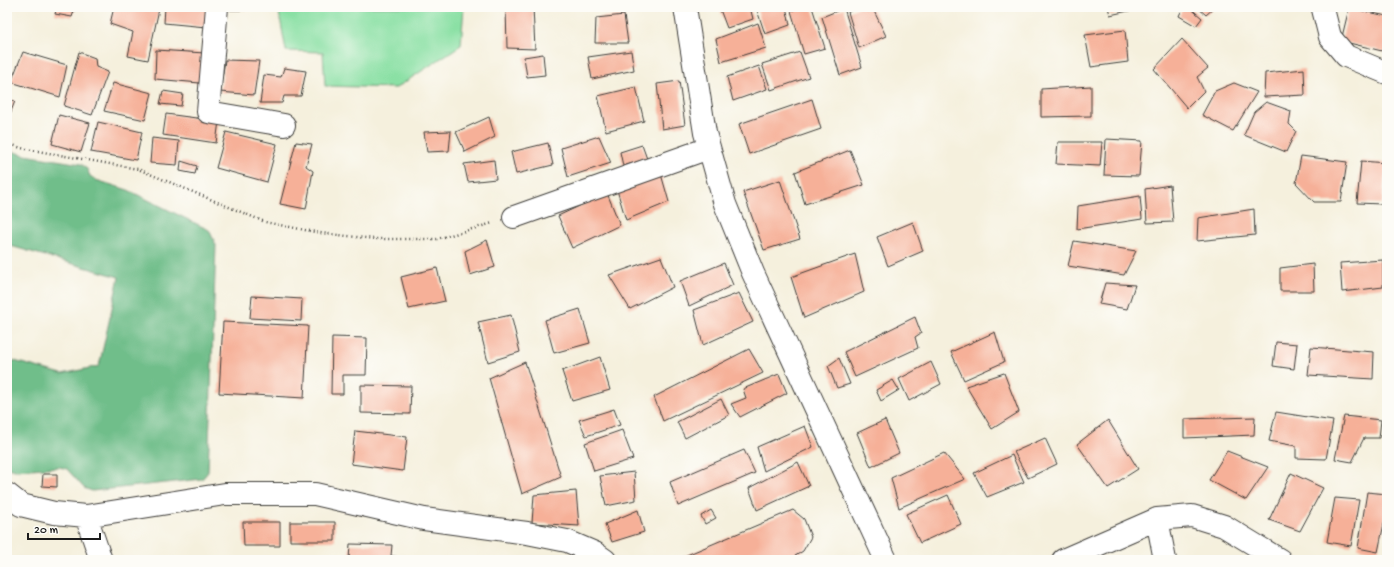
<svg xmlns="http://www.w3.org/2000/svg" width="1394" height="567" viewBox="0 0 1394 567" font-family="'Gochi Hand',sans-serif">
	<rect width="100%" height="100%" fill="#fdfcf7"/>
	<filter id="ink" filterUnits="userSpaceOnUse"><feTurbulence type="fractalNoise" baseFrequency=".025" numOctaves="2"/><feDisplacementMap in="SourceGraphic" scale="8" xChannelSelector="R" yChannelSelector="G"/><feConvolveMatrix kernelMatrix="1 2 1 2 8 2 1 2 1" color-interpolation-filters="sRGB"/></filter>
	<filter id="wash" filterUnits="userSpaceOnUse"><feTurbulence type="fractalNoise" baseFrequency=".012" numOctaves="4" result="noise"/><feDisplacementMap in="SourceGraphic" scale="16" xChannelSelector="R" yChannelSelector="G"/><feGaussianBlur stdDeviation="0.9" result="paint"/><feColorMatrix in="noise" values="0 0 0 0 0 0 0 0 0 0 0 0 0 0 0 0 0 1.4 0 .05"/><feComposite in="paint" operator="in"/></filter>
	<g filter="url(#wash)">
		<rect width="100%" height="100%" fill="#f5f0dd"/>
		<path fill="#8ae0a4" stroke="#537e60" d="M278,7H464L461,45L396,88L325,86L323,52L286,51Z"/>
		<path fill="#6fbe8a" stroke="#466d53" d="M7,150L25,155L81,164L87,169L90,176L96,180L128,190L209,230L216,245L208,472L202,479L92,491L84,488L67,469L60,467L15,470L7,468V359L62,374L99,366L119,277L7,245Z"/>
		<g id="blocks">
			<path fill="#f6b098" d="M57,7L75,8L72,17L55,14Z
				M114,7H151L159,9L148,60L128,56L133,32L110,24Z
				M165,7H208L206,27L164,23Z
				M229,7H247V10H230Z
				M506,7H533L535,49L507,48Z
				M719,7H750L753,19L727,28Z
				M756,7H786L790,25L765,34Z
				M801,7H812L825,48L804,54L791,11Z
				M859,7H872L886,36L859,48L848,12Z
				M1108,7H1142V8L1110,15Z
				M1183,7H1189L1202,18L1196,26L1179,16Z
				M1197,7H1213L1214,8L1206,15Z
				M844,8L862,67L840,75L822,17Z
				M1349,8L1387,16L1386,52L1341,41Z
				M624,15L628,43H595L596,18Z
				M758,23L766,48L721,62L716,39Z
				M1125,30L1128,62L1091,67L1085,35Z
				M1182,39L1208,68L1197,77L1204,91L1187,108L1154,69Z
				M156,50L205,53L200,83L155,79Z
				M631,51L634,70L592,79L588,57Z
				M23,52L67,65L60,97L11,82Z
				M79,52L95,58L96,67L108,72L92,115L64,106Z
				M800,52L809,77L771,90L762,64Z
				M543,54L545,75L527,77L524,57Z
				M225,60L259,61L254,95L220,92Z
				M759,66L767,89L733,101L727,77Z
				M284,68L306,71L301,96H284L282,103H260L264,75L281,77Z
				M1304,69L1305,95L1264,97L1265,73Z
				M679,81L685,125L662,129L657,84Z
				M113,83L152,93L145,120L104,111Z
				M1234,83L1257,92L1233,131L1202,115L1215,91Z
				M1091,86V116L1041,117V89Z
				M636,87L644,121L606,131L598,96Z
				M163,91L183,94L181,106L160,104Z
				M7,99L15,101L7,122Z
				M812,99L821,129L749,154L739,124Z
				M1266,102L1291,111L1289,124L1296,131L1286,152L1244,135L1254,112Z
				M166,114L219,121L216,143L163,135Z
				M59,115L90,123L81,152L52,144Z
				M489,117L495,137L465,152L456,132Z
				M98,122L142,132L136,160L91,152Z
				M451,131L449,151L427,152L424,132Z
				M226,132L277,144L267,182L216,168Z
				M599,136L611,163L568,177L561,148Z
				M152,138L179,141L177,165L150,163Z
				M1106,139L1142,141L1139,176L1104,175Z
				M296,142L312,144L306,166L313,171L306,209L280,204Z
				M1058,142H1102L1100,166L1056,164Z
				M548,143L553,165L516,174L511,152Z
				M642,145L647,159L623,166L620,152Z
				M850,150L864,185L805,204L795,172Z
				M1301,156L1347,162L1341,202H1314L1296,183Z
				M494,160L496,179L468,182L464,164Z
				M181,161L197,166L195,174L180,171Z
				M1361,161L1386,163L1382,204L1357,203Z
				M661,174L669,202L626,220L617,190Z
				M780,180L800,239L764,250L743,192Z
				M1170,185L1173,222L1147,223L1145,189Z
				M607,193L620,225L572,248L558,216Z
				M1140,196L1142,219L1077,229L1078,206Z
				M1254,209L1255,235L1197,241L1198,218Z
				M913,222L923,251L888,266L877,237Z
				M487,240L495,267L470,275L465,251Z
				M1074,241L1136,251L1124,275L1068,266Z
				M855,254L864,292L804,318L791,277Z
				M661,257L673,287L630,309L609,275Z
				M1383,260V287L1342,292L1340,263Z
				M724,263L733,285L689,306L680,281Z
				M1313,264L1314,291H1280V268Z
				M437,268L445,301L409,309L401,277Z
				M1105,283L1135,285L1127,309L1099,304Z
				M739,293L753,322L703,345L694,310Z
				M252,296L302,299L301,321L250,318Z
				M580,309L590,343L554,353L545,320Z
				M511,315L520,352L488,362L478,322Z
				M915,317L921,333L915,337L918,348L855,377L844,352Z
				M223,322L308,326L304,398L219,393Z
				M995,332L1004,362L964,380L951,352Z
				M332,337L367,338L366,375H343V394H331Z
				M1276,342L1297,344L1294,369L1273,366Z
				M1311,347L1374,352L1373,379L1308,375Z
				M749,349L763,373L663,421L654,397Z
				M600,357L610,390L572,401L562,371Z
				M839,358L850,384L837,388L828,366Z
				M525,362L561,477L522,494L489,378Z
				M931,362L941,384L909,401L899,379Z
				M1004,373L1019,412L992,429L966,386Z
				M779,374L787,393L740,417L731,404L746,398L743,389Z
				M893,380L899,390L881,401L876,390Z
				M361,385L411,386L410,414L361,413Z
				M721,399L729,415L685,438L677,422Z
				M614,409L620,425L586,436L579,420Z
				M1276,412L1333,421L1326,459L1296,458V446L1269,441Z
				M1344,416L1381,420L1379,438H1364L1352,462L1335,459Z
				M1255,417L1254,435L1184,438V419Z
				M885,420L899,453L871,467L857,433Z
				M1108,420L1138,469L1108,488L1077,444Z
				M805,426L813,447L764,471L757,447Z
				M622,430L633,459L594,471L585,443Z
				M355,431L407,437L403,471L351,464Z
				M1045,438L1057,464L1028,478L1014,452Z
				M744,450L755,473L678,506L670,482Z
				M1227,451L1268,467L1246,500L1209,480Z
				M944,453L965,479L899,508L891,478Z
				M1012,455L1024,482L987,497L974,473Z
				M798,462L809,486L757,510L749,488Z
				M634,472L636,500L606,506L600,476Z
				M1291,473L1323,488L1300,531L1269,520Z
				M43,474H57V487L42,486Z
				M576,491L579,526L532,523L534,495Z
				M1367,492L1387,494V509L1378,552L1358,548Z
				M948,495L961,524L920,543L906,514Z
				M1335,498L1359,500L1351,546L1327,542Z
				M638,510L644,532L612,542L605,524Z
				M711,510L716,518L705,524L701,516Z
				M793,510L804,519L811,537L803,551L792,558L787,560H675Z
				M243,522H280V546H244Z
				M290,522H335V541H290Z
				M350,544L392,545L391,556L404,557V560H349Z"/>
		</g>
	</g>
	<g filter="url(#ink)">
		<use href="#blocks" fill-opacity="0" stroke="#3d3c39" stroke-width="1"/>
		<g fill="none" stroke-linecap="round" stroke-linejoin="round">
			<defs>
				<path id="minor" d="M217,7L208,112L284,125
					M685,7L705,133L725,204L753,273L886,560
					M1323,9L1330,37L1346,56L1387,73
					M514,217L709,148
					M7,494L21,505L54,513L86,516L225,494H315L424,519L527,533L567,541L595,553L605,560
					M86,516L101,560
					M1157,519L1165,560
					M1063,560L1157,519L1192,516L1224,526L1280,560"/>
			</defs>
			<use href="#minor" stroke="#3d3c39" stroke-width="24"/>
			<path stroke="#3d3c39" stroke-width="2.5" stroke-dasharray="1 3" stroke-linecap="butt" d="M7,143L21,148L138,169L265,222L320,233L375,239H437L493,223"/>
			<use href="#minor" stroke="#fff" stroke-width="22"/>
		</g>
	</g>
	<rect width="1394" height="567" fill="none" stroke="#fdfcf7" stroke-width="24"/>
	<path d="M28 533v6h72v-6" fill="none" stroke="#1c1c1c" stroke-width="2"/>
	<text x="34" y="533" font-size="12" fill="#1c1c1c" stroke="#fdfcf7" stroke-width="3" paint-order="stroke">20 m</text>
</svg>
